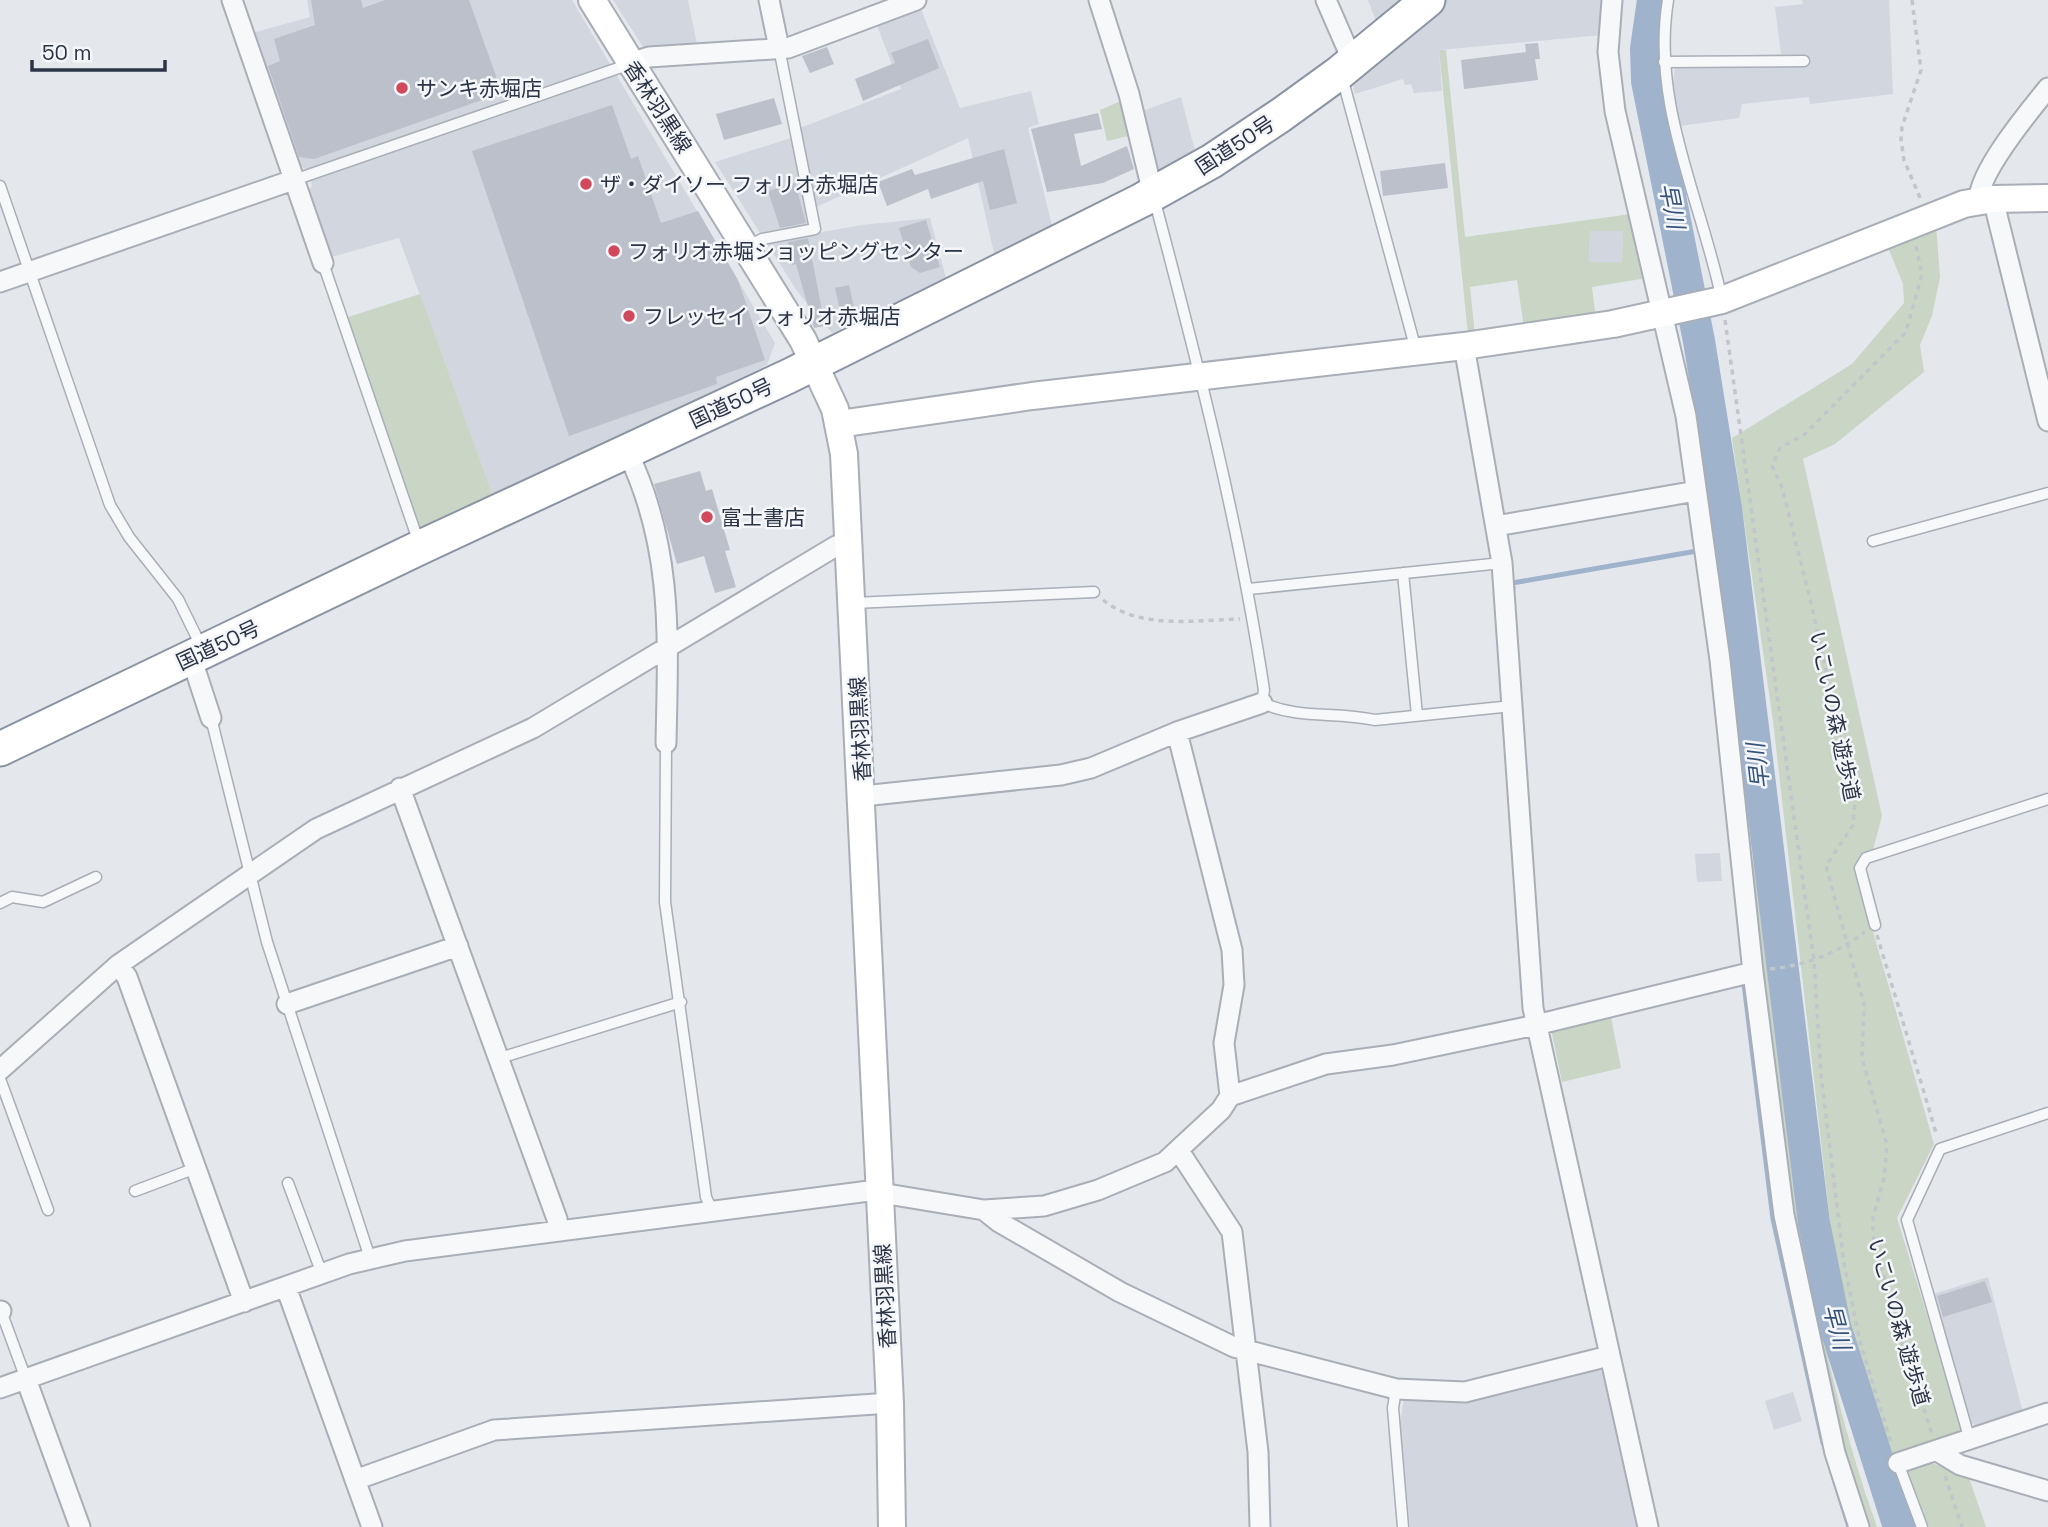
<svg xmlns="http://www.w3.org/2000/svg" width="2048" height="1527" viewBox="0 0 2048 1527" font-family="'Space Grotesk','Noto Sans JP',sans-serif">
	<rect width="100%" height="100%" fill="#e4e7ec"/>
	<path fill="#d2d6de" d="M307,0H572L775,343L767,365L493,496L399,238L328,258L306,198L312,185L308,170L291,161L249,34L310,17Z
		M613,0H688L698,49L645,50Z
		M1368,0H1402L1376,21Z
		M1446,0H1607L1602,35L1439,50L1442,91L1414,93L1411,84L1405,85L1403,79L1355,94L1351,76Z
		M1802,0H1889L1893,94L1810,104L1809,97L1742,104L1739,118L1680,126L1672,92L1676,58L1781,54L1775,7L1803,4Z
		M919,4L960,108L1031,91L1039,124L1028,128L1053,230L995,258L968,138L814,208L800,128L901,89L875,20Z
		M1181,97L1195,151L1158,172L1140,112Z
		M794,137L811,227L762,236L715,162Z
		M930,218L947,282L832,333L797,291L766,242L862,225Z
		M1590,230L1623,231L1622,264L1589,263Z
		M1720,853L1722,881L1697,882L1695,854Z
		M1988,1277L2023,1413L1976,1426L1970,1422L1933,1294Z
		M1595,1368L1604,1372L1640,1527H1410L1400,1424L1404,1398Z
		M1793,1392L1802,1421L1774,1430L1765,1401Z"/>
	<path fill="#c9d6c5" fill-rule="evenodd" d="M1439,50H1446L1465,237L1631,214L1647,278L1592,287L1596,318L1524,328L1517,280L1470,287L1475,335H1468ZM1590,231H1623L1622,263L1589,262Z
		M1123,100L1132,135L1107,141L1100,110Z
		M1936,224L1940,277L1932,316L1920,345L1924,372L1835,444L1803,459L1882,816L1873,850L1862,855L1854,865L1934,1144L1897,1218L1962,1428L1959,1433L1892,1459C1866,1382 1843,1309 1831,1229L1773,721L1732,438L1852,364L1904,303L1903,284L1887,245Z
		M420,294L493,496L420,529L345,318Z
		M1754,863C1782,1086 1801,1314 1877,1527H1864L1838,1442L1787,1211L1745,864Z
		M1611,1017L1621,1068L1562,1082L1551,1029Z
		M1928,1462L1968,1475L1986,1527H1929L1905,1466Z"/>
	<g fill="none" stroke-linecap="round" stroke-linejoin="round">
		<path stroke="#9fb4cc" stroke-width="5" d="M1716,510L1726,508
			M1513,588L1512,583L1518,582L1697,551
			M1744,984L1773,1219L1823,1443
			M1832,1472L1849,1527"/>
		<path stroke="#9fb4cc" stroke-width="32" d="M1653,0L1646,49L1647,81L1699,341L1726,508L1814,1223L1835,1326L1899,1527"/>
	</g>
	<path fill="#bbc0ca" d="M311,0H361L363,8L385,0H469L502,93L314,159L299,157L268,66L280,61L274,39L315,25Z
		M928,39L939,68L863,101L855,79L895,63L891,53Z
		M1538,43L1540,59H1535L1538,80L1464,89L1461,60L1526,52L1525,44Z
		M827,47L834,64L810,73L802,56Z
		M774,98L782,124L724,140L716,114Z
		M612,105L631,159L638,156L661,223L698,211L738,280L765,360L716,377L717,384L569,436L472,151Z
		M1098,113L1102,129L1074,134L1081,166L1127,146L1134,169L1103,183L1047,192L1031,129Z
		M1004,149L1017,203L990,210L983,181L931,199L928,189L887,206L878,182L912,169L915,175Z
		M1445,163L1448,188L1383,196L1380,171Z
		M795,183L806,223L780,228L768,191Z
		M926,220L940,267L920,273L911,267L899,228Z
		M808,238L825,326L814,328L796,264L792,265L788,242Z
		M849,285L856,317L842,320L835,288Z
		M700,471L706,491L712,489L730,550L725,551L736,587L715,593L704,556L677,564L654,484Z
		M1985,1281L1992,1302L1943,1317L1937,1296Z"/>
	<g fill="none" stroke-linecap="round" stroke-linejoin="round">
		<defs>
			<path id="lane" d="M1668,0C1651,105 1701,199 1722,300
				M1664,62L1804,61
				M1342,77L1416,350
				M294,180L630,64
				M0,186L110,505L129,537L178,599L202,648
				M1154,198C1197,360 1239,524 1264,690L1262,703C1302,720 1333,711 1375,720L1512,706
				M748,246L762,239L815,229L779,48
				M323,263L419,543
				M1873,541L2048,493
				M1403,573L1417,715
				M1249,589L1502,563
				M854,603L1094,592
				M211,718L267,942L370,1258
				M666,743L665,902L706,1197L712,1211
				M0,903L12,897L43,902L96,877
				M1875,925L1860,868L1866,858L2048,799
				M500,1058L681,1002
				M0,1079L48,1210
				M288,1183L322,1274
				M135,1191L196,1168
				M1,1311L26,1379
				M1396,1389L1393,1408L1403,1527
				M1969,1437L1907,1220L1940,1149L2048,1113
				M1898,1463L1922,1527"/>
			<path id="street" d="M232,0L323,263
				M769,0L779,48
				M1099,0L1129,94L1153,194
				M1326,0L1353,62
				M1612,0L1608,52L1615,111L1686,416L1720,660L1753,972L1784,1215L1835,1453L1859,1527
				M630,63L649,57L788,48L916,0
				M1993,199L2048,421
				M1979,201C1977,174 2030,110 2048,88
				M0,282L293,180
				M1464,346L1502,563L1533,1008L1648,1527
				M627,451C674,548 668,639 666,743
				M1496,526L1696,491
				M191,657L211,718
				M400,788L557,1219L558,1230
				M863,796L1061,775L1091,768L1177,732L1262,703
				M118,965L127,977L244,1302
				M287,1004L458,946
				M0,1070L118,965L316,829L533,728L836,546L851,542
				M1230,1096L1326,1064L1393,1055L1536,1025L1753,972
				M1179,1151L1232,1232L1258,1452L1260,1527
				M984,1210L999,1222L1120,1292L1234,1347L1396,1389L1465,1392L1609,1356
				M286,1287L372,1527
				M0,1311H1
				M26,1379L80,1527
				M0,1388L349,1264L405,1251L869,1191L984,1210L1044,1206L1098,1190L1165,1162L1221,1110L1230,1096L1224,1043L1234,985L1232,950L1177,732
				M1937,1451L1960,1465L2048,1491
				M1898,1463L2048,1413
				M355,1480L494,1430L890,1403"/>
			<path id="secondary" d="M592,0L803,340L835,409L844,454L890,1403L892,1527
				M839,424L1032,396L1464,346L1613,324L1722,300L1964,204L1993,199L2048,198"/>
			<path id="highway" d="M0,749L421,547L789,376L1142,200L1212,161L1281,115L1339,73L1428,0"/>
		</defs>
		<use href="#lane" stroke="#a9aeb7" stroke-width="13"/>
		<use href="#street" stroke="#a9aeb7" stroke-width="23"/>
		<use href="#secondary" stroke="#a9aeb7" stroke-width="30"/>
		<use href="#highway" stroke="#8b94a3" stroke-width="37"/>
		<path stroke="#c2c5cb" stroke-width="3.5" stroke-dasharray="5 5" stroke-linecap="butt" d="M1912,0L1921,70L1902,127L1901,139L1904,160L1921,200
			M1916,246L1922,274L1906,332L1805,434L1780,448L1772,466L1782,487L1811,603L1855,804L1853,825L1826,866L1864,1004L1862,1058L1887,1145L1884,1179L1873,1217V1235L1898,1330L1932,1434
			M1725,320L1814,961L1821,1075L1844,1263L1860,1342L1892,1446
			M1103,600C1140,630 1195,620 1240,619
			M1877,935L1937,1136
			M1770,969C1807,965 1836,954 1865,932
			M1945,1476L1962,1527"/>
		<use href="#lane" stroke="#f7f8fa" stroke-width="10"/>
		<use href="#street" stroke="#f7f8fa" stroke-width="19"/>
		<use href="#secondary" stroke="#fff" stroke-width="26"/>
		<use href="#highway" stroke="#fff" stroke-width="33"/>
	</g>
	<g fill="#d1495b" stroke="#f4f6f9" stroke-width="2.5">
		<circle cx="402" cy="88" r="7"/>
		<circle cx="586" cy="184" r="7"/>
		<circle cx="614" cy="251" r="7"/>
		<circle cx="629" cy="316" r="7"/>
		<circle cx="707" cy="517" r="7"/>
	</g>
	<g text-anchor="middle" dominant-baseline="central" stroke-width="5" stroke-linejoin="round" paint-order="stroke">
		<g font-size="21" fill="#2b3445" stroke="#f4f6f9" text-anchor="start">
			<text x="416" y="88">サンキ赤堀店</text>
			<text x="600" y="184">ザ・ダイソー フォリオ赤堀店</text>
			<text x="628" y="251">フォリオ赤堀ショッピングセンター</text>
			<text x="643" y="316">フレッセイ フォリオ赤堀店</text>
			<text x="721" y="517">富士書店</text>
		</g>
		<g font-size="21" fill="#2b3445" stroke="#f4f6f9">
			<text transform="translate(658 107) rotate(57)">香林羽黒線</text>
			<text transform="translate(1235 145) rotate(-33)">国道50号</text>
			<text transform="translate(731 403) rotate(-25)">国道50号</text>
			<text transform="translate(218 645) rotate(-25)">国道50号</text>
			<text transform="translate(1835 716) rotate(78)">いこいの森 遊歩道</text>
			<text transform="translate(860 729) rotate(-93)">香林羽黒線</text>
			<text transform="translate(885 1296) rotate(-93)">香林羽黒線</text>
			<text transform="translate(1899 1322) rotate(74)">いこいの森 遊歩道</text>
		</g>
		<g font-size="23" font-style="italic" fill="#34527a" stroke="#f4f6f9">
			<text transform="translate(1672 206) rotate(79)">早川</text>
			<text transform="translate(1758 766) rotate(-97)">早川</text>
			<text transform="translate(1837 1327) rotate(75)">早川</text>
		</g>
	</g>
	<path d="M32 60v10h133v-10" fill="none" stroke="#2b3445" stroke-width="3.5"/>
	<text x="42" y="60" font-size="21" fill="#2b3445" stroke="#f4f6f9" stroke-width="5" paint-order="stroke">50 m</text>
</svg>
